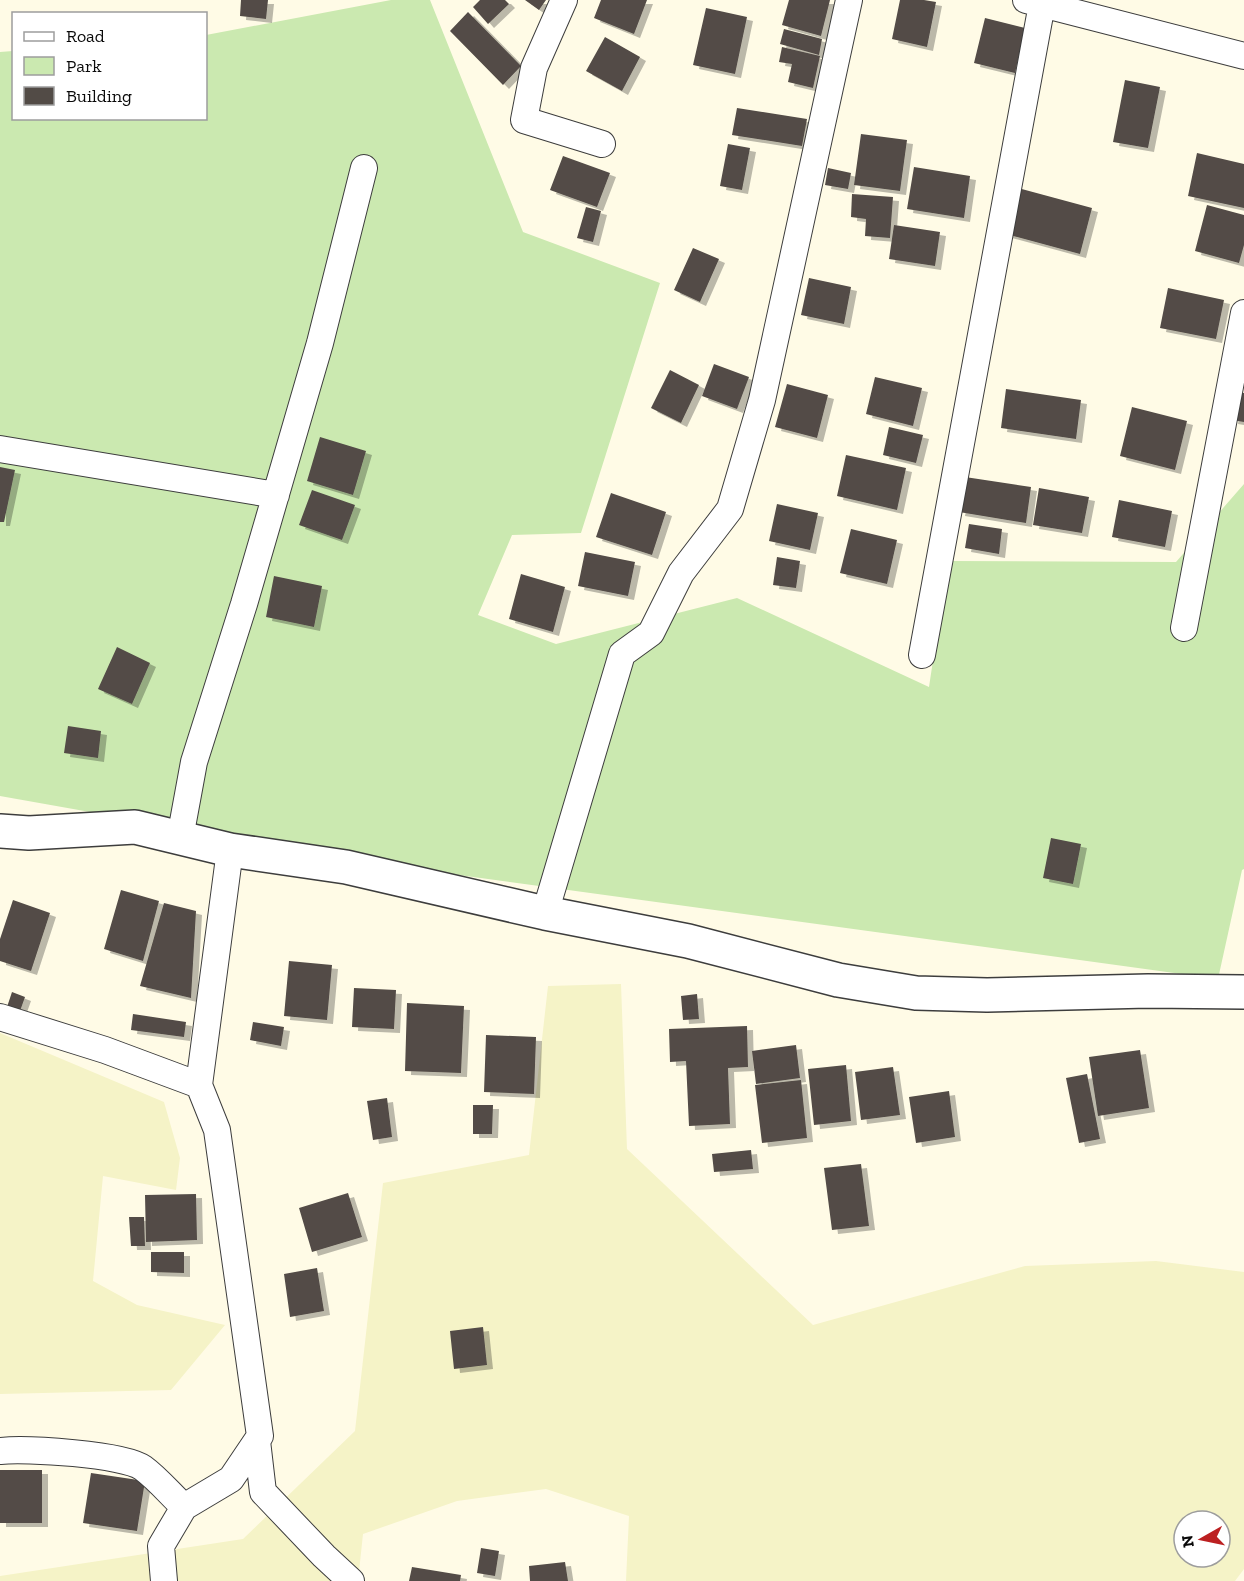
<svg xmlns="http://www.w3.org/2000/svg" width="1244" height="1581" viewBox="0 0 1244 1581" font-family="'Zilla Slab',serif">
	<defs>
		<filter id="shadow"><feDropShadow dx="6" dy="4" stdDeviation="0" flood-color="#0004"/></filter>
	</defs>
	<rect width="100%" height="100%" fill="#fffbe6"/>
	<path fill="#f5f3c7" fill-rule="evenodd" d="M621,984L627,1149L813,1325L1025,1266L1156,1261L1244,1272V1569L1235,1581H626L629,1516L546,1489L457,1501L363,1534L358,1581H0V1576L243,1539L355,1431L383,1183L529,1155L548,986ZM1184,1521H1220V1557H1184Z
		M0,1033L164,1102L180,1158L176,1190L103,1176L93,1281L137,1305L225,1325L171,1390L0,1394Z"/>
	<path fill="#cbe9b0" d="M391,0H430L523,232L660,283L581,533L512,535L478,615L556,644L737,598L929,687L948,561L1176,562L1244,484V869L1242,870L1218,979L400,867L0,796V52L13,51L14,118H206V35Z"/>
	<path fill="#524b46" filter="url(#shadow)" d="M241,0H268L266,19L240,16Z
		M480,0H505L509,4L488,24L473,7Z
		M525,0H546L539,10Z
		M601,0H647L634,34L594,18Z
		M789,0H830L821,36L782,25Z
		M900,0H924L936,2L927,47L892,39Z
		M706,8L747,17L735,74L693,65Z
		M468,12L521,66L503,85L450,31Z
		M985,18L1025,28L1015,73L974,63Z
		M784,29L822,39L819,55L780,44Z
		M605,37L640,57L622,91L586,71Z
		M782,47L820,56L813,88L788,82L792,64L779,62Z
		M1125,80L1160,87L1148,148L1113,142Z
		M737,108L807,119L802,146L732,135Z
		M861,134L907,140L900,191L854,185Z
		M728,144L750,148L742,190L720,186Z
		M1197,153L1244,164V208L1188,196Z
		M563,156L610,173L597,207L550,190Z
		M914,167L970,176L964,218L907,209Z
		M828,168L851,173L848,189L825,185Z
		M1018,188L1092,208L1080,254L1006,234Z
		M852,194L893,197L890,238L865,236L866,219L851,217Z
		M1207,205L1244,215V245L1239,263L1195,251Z
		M586,207L601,211L593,242L577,238Z
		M894,225L940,232L935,266L889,259Z
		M693,248L719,259L700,302L674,290Z
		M809,278L851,287L844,324L801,315Z
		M1168,288L1224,300L1216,339L1160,328Z
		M714,364L749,377L737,409L702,396Z
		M670,370L699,385L681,423L651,408Z
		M875,377L922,388L913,426L866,414Z
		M787,384L828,395L817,438L775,427Z
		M1006,389L1081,400L1076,439L1001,428Z
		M1236,392L1244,393V422L1232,420Z
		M1132,407L1187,421L1175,470L1120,456Z
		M889,427L923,435L916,463L883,455Z
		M320,437L366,451L353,495L307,481Z
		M846,455L906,468L897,510L837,496Z
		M0,467L15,470L4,522H0Z
		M965,477L1031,487L1026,523L959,512Z
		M1039,488L1089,497L1082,533L1033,525Z
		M312,490L355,505L342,540L299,525Z
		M611,493L666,512L652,555L596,537Z
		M1119,500L1172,511L1165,547L1112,537Z
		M777,504L818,513L810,550L769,541Z
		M969,524L1002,529L999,554L965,548Z
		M851,529L897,540L887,584L840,573Z
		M585,552L635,562L628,596L578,586Z
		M777,557L800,561L796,588L773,585Z
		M521,574L565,587L553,632L509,619Z
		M274,576L322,586L314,627L266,617Z
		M117,647L150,663L132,704L98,689Z
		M68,726L101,731L98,758L64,753Z
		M1051,838L1081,844L1073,884L1043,878Z
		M121,890L159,901L143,961L104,949Z
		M13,900L50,913L31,971L0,961V939Z
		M164,903L196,911L191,998L140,986Z
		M289,961L332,965L327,1020L284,1016Z
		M354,988L396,990L394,1029L352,1027Z
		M12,992L25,997L20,1011L7,1007Z
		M697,994L699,1019L683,1020L681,996Z
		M407,1003L464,1006L461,1073L405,1071Z
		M133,1014L186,1022L184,1037L131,1030Z
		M253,1022L284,1027L281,1046L250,1040Z
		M747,1026L748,1067L728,1068L730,1124L689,1126L686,1061L670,1062L669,1029Z
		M486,1035L536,1037L534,1094L484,1092Z
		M796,1045L800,1078L756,1084L752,1051Z
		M1140,1050L1149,1108L1098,1116L1089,1057Z
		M846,1065L851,1121L814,1125L808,1069Z
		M893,1067L900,1115L861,1120L855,1072Z
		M1087,1074L1100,1139L1079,1143L1066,1078Z
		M801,1080L807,1138L762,1143L755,1085Z
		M949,1091L955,1137L916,1143L909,1097Z
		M387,1098L392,1137L373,1140L367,1101Z
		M473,1105H493L492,1134H473Z
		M751,1150L753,1169L714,1172L712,1154Z
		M861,1164L869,1226L832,1230L824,1168Z
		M348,1193L362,1237L312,1252L299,1208Z
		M196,1194L197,1240L146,1242L145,1195Z
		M129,1217H144L145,1246H131Z
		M151,1252H184V1273L151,1272Z
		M317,1268L324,1311L290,1317L284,1274Z
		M483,1327L487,1365L454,1369L450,1331Z
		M0,1470H42V1523H0Z
		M91,1473L145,1481L137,1531L83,1523Z
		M481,1548L499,1551L495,1576L477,1573Z
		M565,1562L568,1581H530L529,1566Z
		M412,1567L461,1575L460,1581H409Z"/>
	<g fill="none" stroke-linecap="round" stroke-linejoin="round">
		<defs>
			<path id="minor" d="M564,0L534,68L524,120L602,144
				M1026,0L1244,56
				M0,449L276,495
				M1184,628L1244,313
				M922,655L1042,4
				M180,838L194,762L244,604L320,343L364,168
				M545,913L622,654L651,633L681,573L730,509L762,400L849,0
				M0,1017L105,1050L199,1085
				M257,1441L263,1492L324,1556L351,1581
				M0,1451C25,1448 124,1454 143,1468C158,1479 171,1495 184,1507
				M164,1581L161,1546L184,1507L231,1479L260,1436L217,1130L199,1085L230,850"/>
			<path id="tertiary" d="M0,831L29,833L135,827L230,850L346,867L545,913L688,941L838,980L916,993L987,995L1148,991L1244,992"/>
		</defs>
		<use href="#minor" stroke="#3d3d3d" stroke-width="28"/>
		<use href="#tertiary" stroke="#3d3d3d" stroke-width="36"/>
		<use href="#minor" stroke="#fff" stroke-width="26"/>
		<use href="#tertiary" stroke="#fff" stroke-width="33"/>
	</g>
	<rect x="12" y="12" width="195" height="108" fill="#ffffff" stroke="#9d9d9d" stroke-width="1.5"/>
	<rect x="24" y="32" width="30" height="9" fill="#ffffff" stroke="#9d9d9d" stroke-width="1.5"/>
	<text x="66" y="42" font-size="18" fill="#0a0a0a">Road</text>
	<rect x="24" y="57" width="30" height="18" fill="#cbe9b0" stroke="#9d9d9d" stroke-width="1.5"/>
	<text x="66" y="72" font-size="18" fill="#0a0a0a">Park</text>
	<rect x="24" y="87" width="30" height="18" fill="#524b46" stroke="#9d9d9d" stroke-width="1.5"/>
	<text x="66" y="102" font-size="18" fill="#0a0a0a">Building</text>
	<g transform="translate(1202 1539) rotate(261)"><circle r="28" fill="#ffffff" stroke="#9d9d9d" stroke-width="1.5"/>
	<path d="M0-4.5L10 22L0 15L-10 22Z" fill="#bc2021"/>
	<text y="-9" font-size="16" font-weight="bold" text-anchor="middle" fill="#0a0a0a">N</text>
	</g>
</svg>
